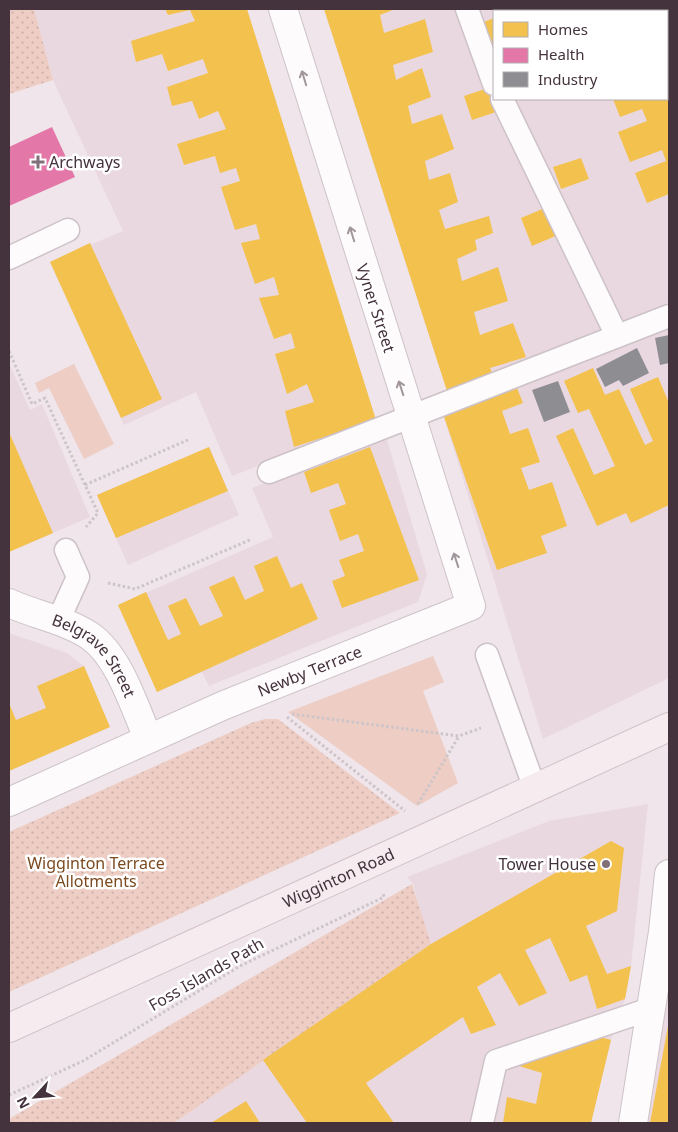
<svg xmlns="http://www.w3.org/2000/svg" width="678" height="1132" viewBox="0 0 678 1132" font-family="'Noto Sans',sans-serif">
	<defs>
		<pattern id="garden-dots" width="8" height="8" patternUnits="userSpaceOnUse" patternTransform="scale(1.25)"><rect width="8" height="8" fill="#edcdc4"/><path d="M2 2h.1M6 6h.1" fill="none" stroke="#ccb0a9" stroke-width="1.8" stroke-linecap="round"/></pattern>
	</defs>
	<rect width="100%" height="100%" fill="#efe5ea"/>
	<path fill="#ead8e0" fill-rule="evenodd" d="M34,9H246L376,420L232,476L196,392L124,425L50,262L123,231L53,80Z
		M324,9H666L669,16V309L447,391ZM494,11H667V99H494Z
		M669,328V678L543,739L443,414L517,388Z
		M9,363L30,410L42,404L90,517L9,552Z
		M386,437L427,574L418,602L209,686L202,672L157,692L118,605L273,537L252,488Z
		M209,447L239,515L128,565L97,495Z
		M9,633L67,653L84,666L110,727L9,771Z
		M648,804L631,966L625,999L611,1040L591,1123H174L430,945L413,884L407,877L549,821Z
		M669,956V1123H643Z"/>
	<path fill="#edcdc4" d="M74,364L114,444L84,459L49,388L39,393L35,383Z
		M433,656L444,682L423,691L458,783L417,806L288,712Z"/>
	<path fill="url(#garden-dots)" d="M9,9H34L53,80L9,94Z
		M265,719H278L400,813L9,992V832L251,723Z
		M412,884L431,944L174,1123H9V1119Z"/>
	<path fill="#f2c14e" d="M165,9H247L376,420L294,447L285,411L314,402L307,384L287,394L275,354L295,348L291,333L274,339L259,298L279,295L274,277L255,284L241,243L260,239L256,224L235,230L221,187L240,181L236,168L220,173L215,156L184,165L177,144L226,129L218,111L199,119L192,101L172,106L167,87L208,73L203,59L168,71L162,54L136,62L131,41L195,21L190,10L168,15Z
		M324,9H395L380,15L384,33L425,19L433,52L393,65L396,80L422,68L431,97L408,106L412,124L442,114L454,149L425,161L429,180L450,173L458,202L439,210L445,229L489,216L493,233L475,240L477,250L457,259L462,281L498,267L508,301L474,312L480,335L513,323L526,357L490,368L493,375L447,391Z
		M592,9H665L666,11H586Z
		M667,15L669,21V194L647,203L635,173L666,161L662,150L630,162L618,132L647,121L642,109L620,117L613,99H667Z
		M494,18V47L484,22Z
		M488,88L496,112L472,120L464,96Z
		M581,158L589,179L561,189L553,167Z
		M547,207L558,235L532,246L521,218Z
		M90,243L162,399L121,418L50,262Z
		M593,368L605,395L619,389L645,445L653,441L630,389L658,377L669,403V505L631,523L626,513L597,526L556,436L573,428L594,475L615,466L589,409L578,413L564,381Z
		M517,388L523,403L502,411L510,434L528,428L540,462L521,468L529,490L552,482L567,526L541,536L547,553L497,570L443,414Z
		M9,432L53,533L9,552Z
		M209,447L228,491L116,538L97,495Z
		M370,447L419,580L342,608L332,581L345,576L339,560L364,551L358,534L340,541L329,510L346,504L338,483L311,493L304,472Z
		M277,556L291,588L302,583L318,619L157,692L118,605L146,592L168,640L181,634L168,606L186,598L200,626L223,616L209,587L234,576L245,600L264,591L254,566Z
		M84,666L110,727L9,771V703L16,720L46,708L37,686Z
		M611,841L624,848L617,911L586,926L607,974L631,966L625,999L597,1009L587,975L570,982L550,938L525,950L547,993L519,1006L500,973L477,987L496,1025L471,1034L463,1017L366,1083L394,1123H307L263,1060L431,944Z
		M668,1026L669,1123H650Z
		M600,1037L611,1040L591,1123H503L507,1097L536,1104L542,1073L519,1066Z
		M246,1101L260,1123H211Z"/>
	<path fill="#e377a8" d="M52,127L75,177L9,206V147Z"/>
	<path fill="#8d8d92" d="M669,335V363L660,365L655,338Z
		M637,348L649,373L623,386L619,380L605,387L596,369Z
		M558,381L570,412L544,422L532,390Z"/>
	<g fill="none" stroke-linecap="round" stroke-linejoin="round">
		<defs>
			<path id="service" d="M467,9L494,84
				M502,99L617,336
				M9,258L68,230
				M269,472L669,316
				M58,621L78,577L66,550
				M487,655L535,789
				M482,1123L496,1061L650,1009"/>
			<g id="minor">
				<path id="s1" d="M9,603C35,615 66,620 90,636C119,656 134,706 148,738"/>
				<path id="s2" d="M9,802L222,706L471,606L283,9"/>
				<path d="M633,1123L663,932L669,874"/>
			</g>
			<g id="secondary">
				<path id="s3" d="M9,1028L669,727"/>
			</g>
		</defs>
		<use href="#service" stroke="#cdc2c8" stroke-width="25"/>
		<use href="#minor" stroke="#cdc2c8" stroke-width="30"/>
		<use href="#secondary" stroke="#d4c1c9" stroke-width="30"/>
		<path stroke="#cdc5c9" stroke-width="3" stroke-dasharray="2.5 2.5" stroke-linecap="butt" d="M9,351L32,404L45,398L98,513L86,527
			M85,485L188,440
			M108,583L135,589L252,539
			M292,714L459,736L481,728
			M287,717L405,811
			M418,804L459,736
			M9,1095L83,1061L240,966L384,897L383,893"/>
		<use href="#service" stroke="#fdfbfc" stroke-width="22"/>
		<use href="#minor" stroke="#fdfbfc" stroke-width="28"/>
		<use href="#secondary" stroke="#f6ecf0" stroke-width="28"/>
	</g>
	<defs><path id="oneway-shaft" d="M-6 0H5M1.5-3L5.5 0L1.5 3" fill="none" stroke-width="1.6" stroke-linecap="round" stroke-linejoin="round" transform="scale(1.25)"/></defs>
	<g stroke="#a0969c">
		<use href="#oneway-shaft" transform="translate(304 78) rotate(-107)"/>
		<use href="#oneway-shaft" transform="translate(352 234) rotate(-107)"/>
		<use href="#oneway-shaft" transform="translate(401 388) rotate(-108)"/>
		<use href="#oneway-shaft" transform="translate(456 560) rotate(-108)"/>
	</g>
	<g fill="#807179" stroke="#fff" stroke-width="2">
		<path d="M35.5 154.5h5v5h5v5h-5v5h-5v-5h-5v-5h5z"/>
		<circle cx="606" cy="864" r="5"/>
	</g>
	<g text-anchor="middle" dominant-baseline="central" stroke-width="5" stroke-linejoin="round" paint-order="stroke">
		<g font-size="16" fill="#44323c" stroke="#fff" text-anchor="start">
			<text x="49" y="162">Archways</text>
			<text x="596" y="864" text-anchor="end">Tower House</text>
		</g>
		<g font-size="16" fill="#44323c" stroke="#fff">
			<text transform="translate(376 308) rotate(72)">Vyner Street</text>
			<text stroke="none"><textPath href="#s1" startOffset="104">Belgrave Street</textPath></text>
			<text stroke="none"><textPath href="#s2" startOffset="328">Newby Terrace</textPath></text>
			<text stroke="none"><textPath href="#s3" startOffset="362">Wigginton Road</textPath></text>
			<text transform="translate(206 974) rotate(-30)">Foss Islands Path</text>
		</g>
		<g font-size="16" fill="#7b4a20" stroke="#fff">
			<text x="96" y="863">Wigginton Terrace<tspan x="96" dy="18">Allotments</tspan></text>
		</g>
	</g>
	<rect width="678" height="1132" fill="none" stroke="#44323c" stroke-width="20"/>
	<rect x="493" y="10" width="175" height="90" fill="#ffffff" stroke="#b4adb1"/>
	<rect x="503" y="22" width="25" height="15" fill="#f2c14e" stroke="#b4adb1"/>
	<text x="538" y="35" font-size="15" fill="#44323c">Homes</text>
	<rect x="503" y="48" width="25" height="15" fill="#e377a8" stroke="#b4adb1"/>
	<text x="538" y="60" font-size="15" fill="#44323c">Health</text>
	<rect x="503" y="72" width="25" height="15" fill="#8d8d92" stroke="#b4adb1"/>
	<text x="538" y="85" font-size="15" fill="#44323c">Industry</text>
	<g transform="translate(35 1097) rotate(244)" stroke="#ffffff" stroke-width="4" paint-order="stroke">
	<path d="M0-4L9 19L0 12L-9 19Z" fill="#44323c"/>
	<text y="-8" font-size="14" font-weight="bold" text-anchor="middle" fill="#44323c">N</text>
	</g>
</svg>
